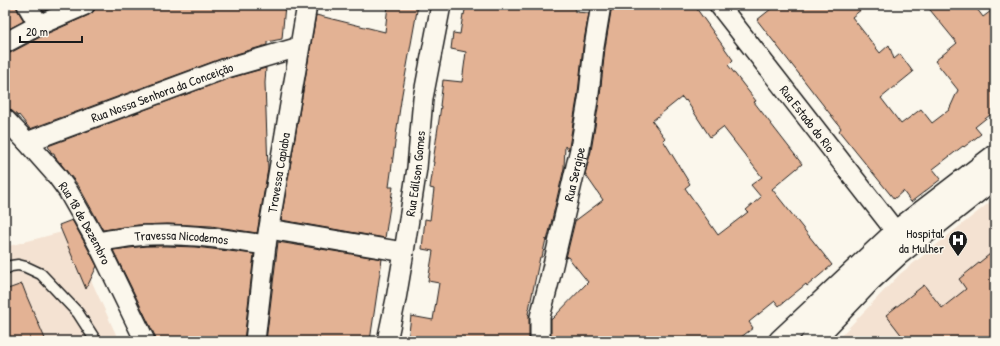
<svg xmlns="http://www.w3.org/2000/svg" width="1000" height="346" viewBox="0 0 1000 346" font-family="'Patrick Hand',sans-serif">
	<rect width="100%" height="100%" fill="#fbf7ec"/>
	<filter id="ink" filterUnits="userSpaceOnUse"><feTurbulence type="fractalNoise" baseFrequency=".025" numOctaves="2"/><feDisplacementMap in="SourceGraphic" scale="8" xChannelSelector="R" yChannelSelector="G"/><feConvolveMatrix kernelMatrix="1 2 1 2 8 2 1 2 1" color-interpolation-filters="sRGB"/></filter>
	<g filter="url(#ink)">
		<path fill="#f4e2d2" d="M995,198V341H836L900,274Z
			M70,221L91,280L119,341H5V247L62,232Z"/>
		<path fill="#e3b294" stroke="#1c1c1c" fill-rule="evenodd" d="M5,5H16L18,11L24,21L5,31Z
			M40,5H57L43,11Z
			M96,5H285L282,39L267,42V45L223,58L30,129L19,115L18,116L5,105V54L10,53L44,35L89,15L94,11Z
			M388,5H418L402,94L397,128L389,187H393L385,238L281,220L316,15L385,32Z
			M466,5H575V12L589,13L583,46L578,93L569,147L568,150L565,146L564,168L547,241L546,239L542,257H540L528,314L529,315V341H408L411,316L433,320L439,283L428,281L433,251L422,249L425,219L430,220L434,189L430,188L434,162H433L441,106H440L443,80L462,82L466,52L451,49L453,33L460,34L463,14L464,15Z
			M612,5H694L733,60L728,65L756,101L754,102L802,164L772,189L832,265L807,286L806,284L779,306L775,301L749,322L753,328L736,341H551V319H552L588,282L568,257L566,258L575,221L603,200L585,174L591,151L600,96L605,48ZM682,97L685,101L686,100L710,137L723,127L762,177L751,185L761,197L746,210L748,212L718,235L685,188L690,184L663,140L665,138L652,121Z
			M776,5H867L852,17L880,53L889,45L894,59L900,54L913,72L881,98L901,124L921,109L932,123L949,110L958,90L935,61L957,43L926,5H974L983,17L995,8V111L975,127L981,134L964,147L963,146L933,169L941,179L911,202L903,191L894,199L839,131L841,128L757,20Z
			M266,68L265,83L268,169L257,233L211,226L168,224L138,225L103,230L78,185L61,164V162L60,163L55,157L54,153H52L51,152L48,146L230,78Z
			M72,220L87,247L97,266L86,289L59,225Z
			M278,242L382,259L370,341H266Z
			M146,246H167L195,247L254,254L244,341H156L155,336L113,250Z
			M995,250V341H906L886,315L924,285L942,308L966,289L959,279Z
			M22,284L27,297L46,341H5V290Z"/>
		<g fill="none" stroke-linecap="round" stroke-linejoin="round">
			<defs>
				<path id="service" d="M5,269L11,266L18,265L26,267L41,274L78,313L96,341"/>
				<g id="minor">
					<path d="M27,5L39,25"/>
					<path id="s1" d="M719,5L896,232"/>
					<path d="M5,43L39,25L85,5"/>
					<path id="s2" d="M5,119L27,142L57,176L68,191L97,242L145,341"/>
					<path id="s3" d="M27,142L227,68L299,47"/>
					<path d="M269,229L404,252"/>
					<path id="s4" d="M97,242C116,239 134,235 153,235C191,233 229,240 266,245"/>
					<path id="s5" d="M255,341L266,245L307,5"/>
					<path id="s6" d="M387,341L396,299L404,252L417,168L423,98L441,5"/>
					<path id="s7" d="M540,341V317L550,278L580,149L589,94L594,47L601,5"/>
				</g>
				<path id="secondary" d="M780,341L896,232L995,156
					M812,341L870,280L897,255L995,177"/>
			</defs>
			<use href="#service" stroke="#1c1c1c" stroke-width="13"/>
			<use href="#minor" stroke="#1c1c1c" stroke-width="22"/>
			<use href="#secondary" stroke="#1c1c1c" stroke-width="25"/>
			<use href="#service" stroke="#fbf7ec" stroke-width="10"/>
			<use href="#minor" stroke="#fbf7ec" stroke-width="19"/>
			<use href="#secondary" stroke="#fbf7ec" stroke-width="22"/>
		</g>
	</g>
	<defs>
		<symbol id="hospital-pin" viewBox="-11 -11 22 30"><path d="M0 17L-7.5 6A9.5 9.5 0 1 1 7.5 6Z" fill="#1c1c1c" stroke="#fbf7ec"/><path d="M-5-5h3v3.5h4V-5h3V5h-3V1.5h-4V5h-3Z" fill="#fff"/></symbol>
	</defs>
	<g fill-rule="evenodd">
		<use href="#hospital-pin" x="947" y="229" width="22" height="30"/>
	</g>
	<g text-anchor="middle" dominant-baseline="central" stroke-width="3" stroke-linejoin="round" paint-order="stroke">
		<g font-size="13" fill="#1c1c1c" stroke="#fbf7ec">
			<text stroke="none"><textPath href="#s3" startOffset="144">Rua Nossa Senhora da Conceição</textPath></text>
			<text stroke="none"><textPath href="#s1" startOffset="144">Rua Estado do Rio</textPath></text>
			<text stroke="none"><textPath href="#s5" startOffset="170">Travessa Capiaba</textPath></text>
			<text stroke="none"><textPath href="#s6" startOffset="170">Rua Edilson Gomes</textPath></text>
			<text stroke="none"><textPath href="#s7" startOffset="171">Rua Sergipe</textPath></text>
			<text stroke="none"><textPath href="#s2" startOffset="132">Rua 18 de Dezembro</textPath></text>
			<text stroke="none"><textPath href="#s4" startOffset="85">Travessa Nicodemos</textPath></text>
		</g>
		<g font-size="13" fill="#1c1c1c" stroke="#fbf7ec" text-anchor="end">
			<text x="944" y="233">Hospital<tspan x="944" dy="15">da Mulher</tspan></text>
		</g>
	</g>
	<rect width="1000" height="346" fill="none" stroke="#fbf7ec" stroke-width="20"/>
	<rect x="10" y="10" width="980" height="326" fill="none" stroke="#1c1c1c" stroke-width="1.5" filter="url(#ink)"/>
	<path d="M20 36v6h62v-6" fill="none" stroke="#1c1c1c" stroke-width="2"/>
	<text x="26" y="36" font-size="12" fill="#1c1c1c" stroke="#fbf7ec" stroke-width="3" paint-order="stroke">20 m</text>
</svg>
